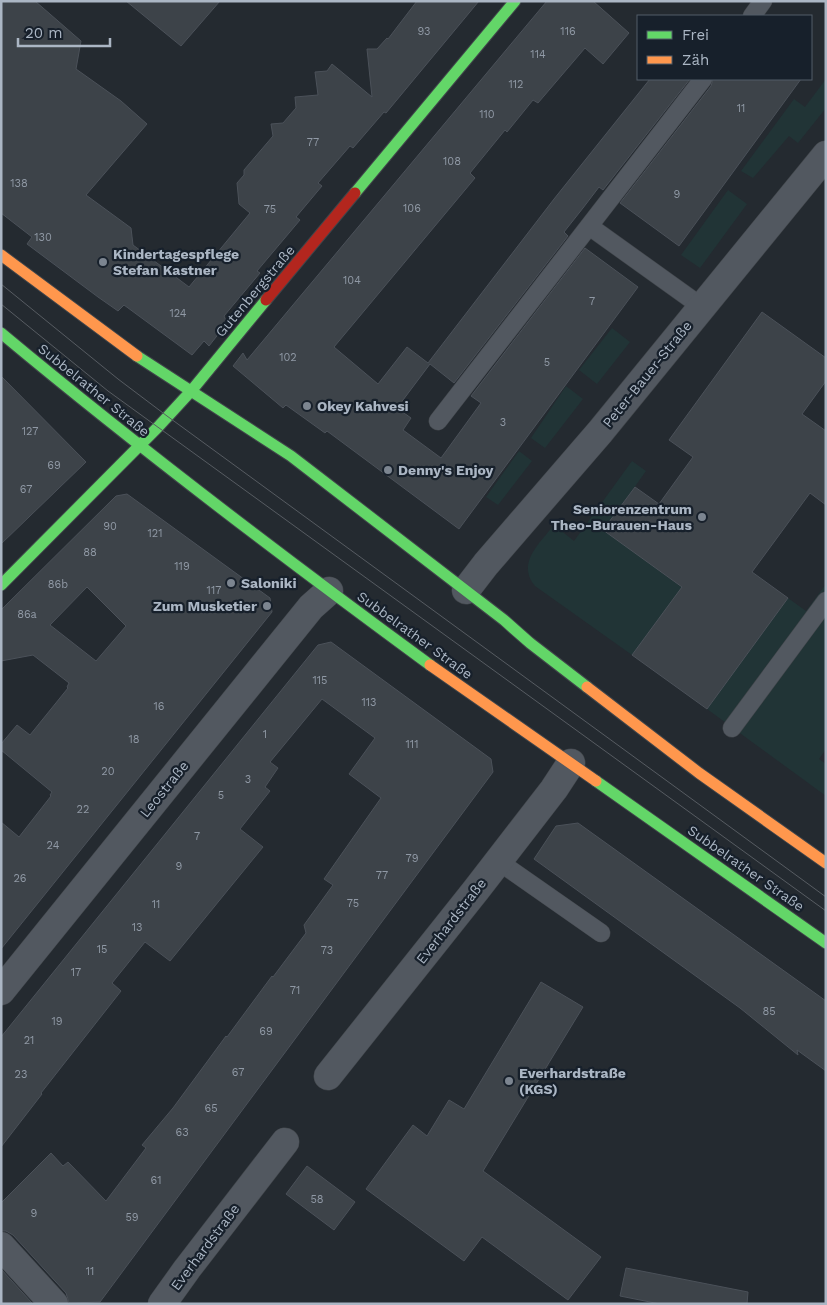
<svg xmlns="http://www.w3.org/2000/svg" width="827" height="1305" viewBox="0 0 827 1305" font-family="'Work Sans',sans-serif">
	<rect width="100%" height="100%" fill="#242a30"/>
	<path fill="#213436" d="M826,79V108L798,143L789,136L753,178L741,171L794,99L805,107Z
		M728,190L747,204L700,268L681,255Z
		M612,328L630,342L597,384L579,370Z
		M566,386L583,399L545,448L531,438Z
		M519,451L532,461L498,505L486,497Z
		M632,461L646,471L604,530L699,600L667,608L632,655L535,586C516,563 540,543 554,525L574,541Z
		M826,584V749L819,759L826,764V796L707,709L788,598L806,611Z"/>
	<path fill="#3d4349" stroke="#4b5159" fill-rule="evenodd" d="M1,1H35L81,41L76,69L121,101L147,124L86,195L131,228L133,245L189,287L250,213L239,204L237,183L244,175V170L273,136L271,124L283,123L296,108L295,97L318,95L315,72L327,71L332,64L372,97L367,49H377L387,38L388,39L417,1H479L386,113L384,112L353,148L350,146L318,183L322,186L296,217L300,220L257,271L260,273L224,316L227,323L209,346L204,341L192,355L124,305L118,311L98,297L27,244L32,237L1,213Z
		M126,1H220L181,46Z
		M547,1H593L629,33L603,64L585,48L538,103L533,100L507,132L505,130L470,173L475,178L334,347L378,384L407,347L428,363L554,199L650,79H690L603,190L599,187L583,208L564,232L568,236L454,383L430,364L397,408L411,418L403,430L441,458L481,403L471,396L585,248L638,287L459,529L327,431L325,433L286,405L283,408L233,366L243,353L247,360Z
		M713,79H801L679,246L620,203L711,86Z
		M762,312L826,358V381L802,414L826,431V505L810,493L752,572L788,598L707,709L632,655L682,587L603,530L635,487L659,504L693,457L669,440Z
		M1,376L86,462L1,544Z
		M127,494L270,598L272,612L1,949V822L19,837L51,796L50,795L52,792L1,750V744L17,725L30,735L68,688L67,687L69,683L33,655L1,661V610L116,496ZM87,587L126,626L96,661L50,625Z
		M331,642L491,759L493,772L100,1302L69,1303L66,1293L13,1235L6,1231H1V1203L51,1153L63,1166L68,1162L106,1201L146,1148L142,1145L173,1108L226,1036L227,1037L272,976L273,977L306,933L304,925L333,885L324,879L381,798L349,774L375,738L322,699L270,762L278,768L265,787L270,791L240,829L263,847L170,961L145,942L112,983L121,991L41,1093L42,1094L1,1147V1037L318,645Z
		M578,823L826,1001V1071L797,1050L798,1055L740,1008L534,859L556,826Z
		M541,982L583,1007L483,1171L601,1257L568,1300L482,1237L464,1261L366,1189L413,1125L427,1136L449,1100L464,1109Z
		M307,1166L355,1202L334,1230L286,1194Z
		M626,1268L748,1292L747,1304H660L620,1296Z
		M1,1269L32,1303H1Z"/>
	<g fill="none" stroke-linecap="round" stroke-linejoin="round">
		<defs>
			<path id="lane" d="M752,16L763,1
				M589,226L702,307
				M438,421L703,79
				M732,728L826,601
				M498,861L601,933"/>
			<path id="street" d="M466,590L486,564L600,432L826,155
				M1,991L311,607L329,591
				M328,1076L476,890L554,789L571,763
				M1,1246L54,1304
				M162,1304L187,1269L285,1142"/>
			<path id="fast" d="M355,193L515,1
				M1,333C140,449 284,558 430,665
				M137,356L291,456L504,620L530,643L587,687
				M1,585L158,427L192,390L266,300
				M596,781L826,943"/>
			<path id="slow" d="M1,255L137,356
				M430,665L596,781
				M587,687L699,773L826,863"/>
			<path id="jam" d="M266,300L355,193"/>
		</defs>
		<use href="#lane" stroke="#40454a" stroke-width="19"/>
		<use href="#street" stroke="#40454a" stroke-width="29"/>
		<use href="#fast" stroke="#40454a" stroke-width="13"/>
		<use href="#slow" stroke="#40454a" stroke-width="13"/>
		<use href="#jam" stroke="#40454a" stroke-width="13"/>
		<use href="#lane" stroke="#525860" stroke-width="18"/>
		<use href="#street" stroke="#525860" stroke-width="28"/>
		<use href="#fast" stroke="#63d668" stroke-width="11"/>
		<use href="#slow" stroke="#ff974d" stroke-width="11"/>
		<use href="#jam" stroke="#b3261e" stroke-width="11"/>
		<path stroke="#575c62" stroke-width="1" d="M1,284L118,379L167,416L826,897
			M1,304L108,391L826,911"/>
	</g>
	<g fill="#7c8590" stroke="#17202b" stroke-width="2">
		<circle cx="103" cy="262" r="5"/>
		<circle cx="307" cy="406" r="5"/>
		<circle cx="388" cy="470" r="5"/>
		<circle cx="702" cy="517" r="5"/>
		<circle cx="231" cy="583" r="5"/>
		<circle cx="267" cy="606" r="5"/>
		<circle cx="509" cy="1081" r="5"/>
	</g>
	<g text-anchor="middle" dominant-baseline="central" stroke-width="4.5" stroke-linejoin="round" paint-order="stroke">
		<g font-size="11" fill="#9099a5">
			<text x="424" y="31">93</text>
			<text x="568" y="31">116</text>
			<text x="538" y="54">114</text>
			<text x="516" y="84">112</text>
			<text x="741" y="108">11</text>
			<text x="487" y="114">110</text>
			<text x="313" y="142">77</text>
			<text x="452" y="161">108</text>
			<text x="19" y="183">138</text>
			<text x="677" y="194">9</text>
			<text x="412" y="208">106</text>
			<text x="270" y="209">75</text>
			<text x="43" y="237">130</text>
			<text x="352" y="280">104</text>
			<text x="592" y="301">7</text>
			<text x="178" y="313">124</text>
			<text x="288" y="357">102</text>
			<text x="547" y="362">5</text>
			<text x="503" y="422">3</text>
			<text x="30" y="431">127</text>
			<text x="54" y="465">69</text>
			<text x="26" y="489">67</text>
			<text x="110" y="526">90</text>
			<text x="155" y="533">121</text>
			<text x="90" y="552">88</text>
			<text x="182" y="566">119</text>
			<text x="58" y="584">86b</text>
			<text x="214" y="590">117</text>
			<text x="27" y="614">86a</text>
			<text x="320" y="680">115</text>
			<text x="369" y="702">113</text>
			<text x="159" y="706">16</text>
			<text x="265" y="734">1</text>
			<text x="134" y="739">18</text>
			<text x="412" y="744">111</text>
			<text x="108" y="771">20</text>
			<text x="248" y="779">3</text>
			<text x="221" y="795">5</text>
			<text x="83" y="809">22</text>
			<text x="197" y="836">7</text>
			<text x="53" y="845">24</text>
			<text x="412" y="858">79</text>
			<text x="179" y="866">9</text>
			<text x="382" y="875">77</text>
			<text x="20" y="878">26</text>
			<text x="353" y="903">75</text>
			<text x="156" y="904">11</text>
			<text x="137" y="927">13</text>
			<text x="102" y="949">15</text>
			<text x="327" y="950">73</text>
			<text x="76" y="972">17</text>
			<text x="295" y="990">71</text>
			<text x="769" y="1011">85</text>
			<text x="57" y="1021">19</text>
			<text x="266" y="1031">69</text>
			<text x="29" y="1040">21</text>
			<text x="238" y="1072">67</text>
			<text x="21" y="1074">23</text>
			<text x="211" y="1108">65</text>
			<text x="182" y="1132">63</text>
			<text x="156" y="1180">61</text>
			<text x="317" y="1199">58</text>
			<text x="34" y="1213">9</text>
			<text x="132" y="1217">59</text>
			<text x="90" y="1271">11</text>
		</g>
		<g font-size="14" font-weight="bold" fill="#abb6c4" stroke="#17202b" text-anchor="start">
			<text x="113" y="254">Kindertagespflege<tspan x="113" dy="16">Stefan Kastner</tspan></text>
			<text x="317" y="406">Okey Kahvesi</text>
			<text x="398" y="470">Denny's Enjoy</text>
			<text x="692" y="509" text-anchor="end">Seniorenzentrum<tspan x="692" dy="16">Theo-Burauen-Haus</tspan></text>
			<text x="241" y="583">Saloniki</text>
			<text x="257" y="606" text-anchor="end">Zum Musketier</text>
			<text x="519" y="1073">Everhardstraße<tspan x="519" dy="16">(KGS)</tspan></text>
		</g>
		<g font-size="14" fill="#abb6c4" stroke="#17202b">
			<text transform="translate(255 291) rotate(-50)">Gutenbergstraße</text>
			<text transform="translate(647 374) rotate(-51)">Peter-Bauer-Straße</text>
			<text transform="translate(94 390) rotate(39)">Subbelrather Straße</text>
			<text transform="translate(415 635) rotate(36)">Subbelrather Straße</text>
			<text transform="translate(164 789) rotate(-51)">Leostraße</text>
			<text transform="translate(746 868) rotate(35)">Subbelrather Straße</text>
			<text transform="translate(451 921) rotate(-52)">Everhardstraße</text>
			<text transform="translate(205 1247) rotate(-53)">Everhardstraße</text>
		</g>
	</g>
	<rect width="827" height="1305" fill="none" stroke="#abb6c4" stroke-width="5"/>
	<rect x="637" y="15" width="175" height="65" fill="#17202b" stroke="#525c68"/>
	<rect x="647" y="31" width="25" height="8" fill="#63d668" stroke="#525c68"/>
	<text x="682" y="40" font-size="15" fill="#abb6c4">Frei</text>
	<rect x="647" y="56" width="25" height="8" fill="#ff974d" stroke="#525c68"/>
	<text x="682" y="65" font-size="15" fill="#abb6c4">Zäh</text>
	<path d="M18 38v8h92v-8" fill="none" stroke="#abb6c4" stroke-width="2.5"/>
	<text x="25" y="38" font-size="15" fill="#abb6c4" stroke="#17202b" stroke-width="4" paint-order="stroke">20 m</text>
</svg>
